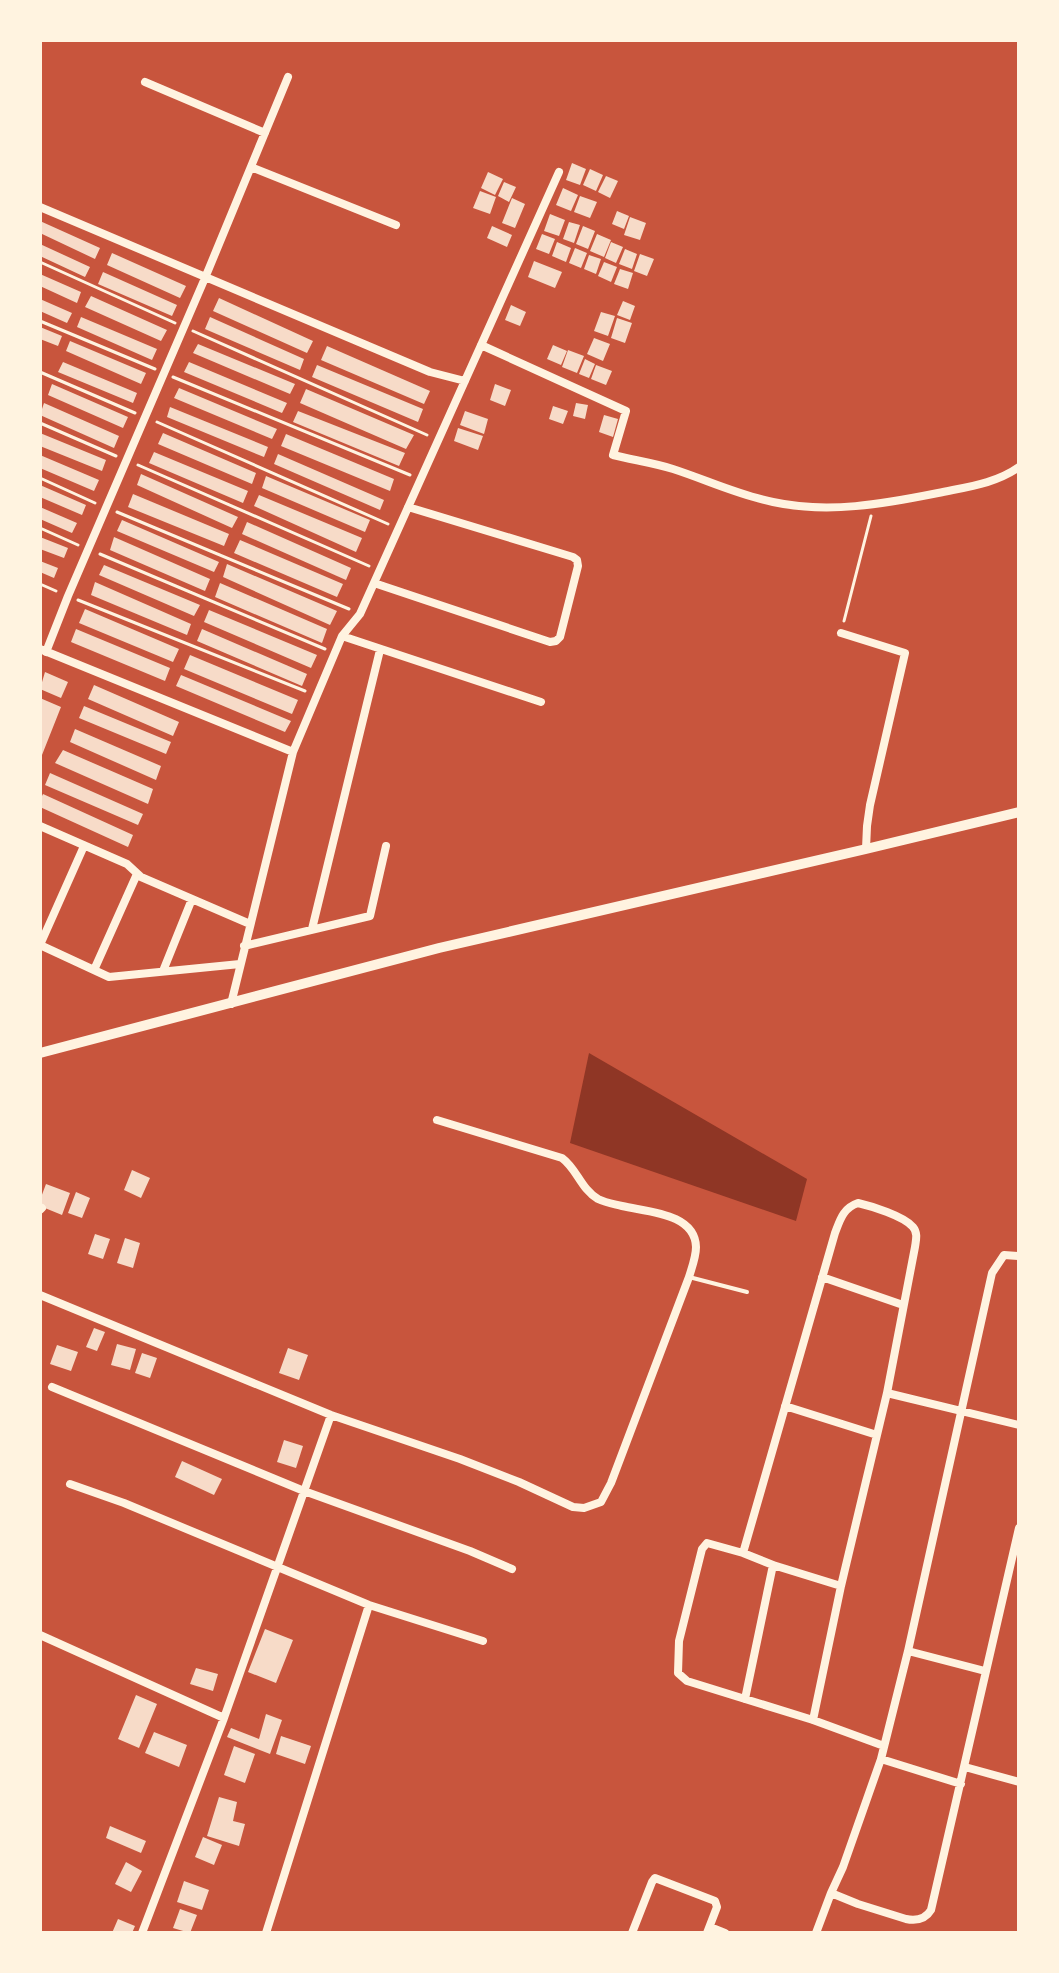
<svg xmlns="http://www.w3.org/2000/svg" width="1059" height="1973" viewBox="0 0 1059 1973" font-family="'Source Sans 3',sans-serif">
	<rect width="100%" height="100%" fill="#c8553d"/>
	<path fill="#8f3625" d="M589,1053L807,1179L796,1221L570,1143Z"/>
	<path fill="#f7dbc8" d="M572,163L586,169L580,185L566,180Z
		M590,169L603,175L596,191L583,185Z
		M488,172L503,179L495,195L481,188Z
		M606,176L618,181L610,198L598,192Z
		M504,182L516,187L509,202L498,196Z
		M563,188L578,195L571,211L556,205Z
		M480,191L496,197L490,214L473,208Z
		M580,196L597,202L590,218L574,212Z
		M512,198L525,204L515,228L502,223Z
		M617,211L629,216L624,229L612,224Z
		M550,214L565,220L559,236L544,231Z
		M630,217L646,223L640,240L624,235Z
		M40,221L100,248L95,259L40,233Z
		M569,222L580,225L574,243L563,239Z
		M492,226L512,235L507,247L487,238Z
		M583,226L595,231L588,249L576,244Z
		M542,234L555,239L549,254L536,249Z
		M597,234L611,240L604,257L590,251Z
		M557,242L571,248L566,262L552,256Z
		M611,242L623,247L616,263L605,258Z
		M40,244L90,267L85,277L40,256Z
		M575,248L587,253L581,268L569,263Z
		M625,249L637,254L632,269L619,264Z
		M112,253L186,286L180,298L107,265Z
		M640,254L654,259L647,276L634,271Z
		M589,255L601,259L596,274L584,269Z
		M534,261L562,272L555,288L528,277Z
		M604,262L617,267L611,282L598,276Z
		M620,269L633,273L628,289L614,284Z
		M103,272L177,305L172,316L98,284Z
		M40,274L81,292L77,303L40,286Z
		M91,296L167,330L161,341L85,307Z
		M219,298L313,341L307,353L213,311Z
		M40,299L72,313L67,323L40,311Z
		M623,301L635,306L630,320L617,315Z
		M511,305L526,312L520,326L505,320Z
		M601,312L615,316L608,336L594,331Z
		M81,317L157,349L152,360L77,327Z
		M210,317L304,359L300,370L205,329Z
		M617,318L632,323L625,343L611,338Z
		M40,327L62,336L58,346L40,339Z
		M594,338L610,344L603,361L587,354Z
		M70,341L146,373L141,384L66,351Z
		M198,344L295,384L290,394L193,353Z
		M553,345L567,351L561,365L547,359Z
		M327,346L430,391L424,404L321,360Z
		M568,350L584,356L577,373L562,367Z
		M585,359L595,364L589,378L579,374Z
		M63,362L137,393L133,403L58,372Z
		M189,362L287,403L282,413L184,372Z
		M317,365L423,409L418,422L312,377Z
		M596,365L612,371L606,385L591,379Z
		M52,384L128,417L123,428L48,395Z
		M495,384L511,390L505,406L490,400Z
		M179,388L277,429L272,439L174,398Z
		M306,389L414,435L406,449L300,403Z
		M44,403L119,436L114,448L40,415Z
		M576,403L588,405L585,419L573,416Z
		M553,406L568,411L563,424L549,419Z
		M170,407L268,447L264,457L167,417Z
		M298,411L405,453L399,466L293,422Z
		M465,411L488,419L484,434L460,425Z
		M604,415L618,419L613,437L599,432Z
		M458,428L483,436L478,450L454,441Z
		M40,433L106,460L102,471L40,446Z
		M163,433L256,473L252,484L158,444Z
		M286,434L394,479L390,491L281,446Z
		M154,452L248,491L243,503L149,463Z
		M278,454L384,500L380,510L274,464Z
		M40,455L99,480L94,491L40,468Z
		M141,474L238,517L232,528L137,485Z
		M266,476L370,520L365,532L262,488Z
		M40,485L86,505L82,515L40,497Z
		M133,494L229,534L224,546L128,507Z
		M259,495L362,538L356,552L254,506Z
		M40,507L77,523L72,533L40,519Z
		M122,520L219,562L214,572L117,531Z
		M247,522L351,568L346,580L242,534Z
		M40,537L68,548L64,558L40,549Z
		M114,537L210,579L205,591L110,550Z
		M240,540L343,584L337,597L234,553Z
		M40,561L58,568L54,578L40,572Z
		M227,564L337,611L330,625L223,577Z
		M104,565L200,605L194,616L99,575Z
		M95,582L191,624L187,635L91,595Z
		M220,583L327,629L322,643L215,597Z
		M85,609L179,649L173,662L79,623Z
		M209,610L317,655L311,668L204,622Z
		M76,629L170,668L165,681L71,642Z
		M202,629L307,674L302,686L197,641Z
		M190,655L298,700L292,714L184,669Z
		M45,672L68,682L61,698L40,689Z
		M181,675L291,721L285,732L176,686Z
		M94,685L179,722L173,736L88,699Z
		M40,698L61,707L40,760Z
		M84,706L171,742L166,754L79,718Z
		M75,729L161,766L156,780L70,742Z
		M63,750L153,789L148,804L55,763Z
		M50,773L143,814L138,825L45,785Z
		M43,794L133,835L128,847L40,807V800Z
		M132,1170L150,1178L141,1198L124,1190Z
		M46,1184L70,1193L62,1215L40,1206V1200Z
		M76,1192L90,1198L82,1218L68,1213Z
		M95,1234L110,1239L103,1259L88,1254Z
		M125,1238L140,1243L133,1268L117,1263Z
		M94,1328L105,1332L97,1351L86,1347Z
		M117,1344L136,1349L130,1370L111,1365Z
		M57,1345L78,1352L71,1371L50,1364Z
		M288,1348L308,1355L299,1380L279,1373Z
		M142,1353L157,1358L150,1378L135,1373Z
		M284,1440L303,1446L296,1468L277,1462Z
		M182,1461L222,1479L214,1495L175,1477Z
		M265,1629L293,1640L276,1683L248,1672Z
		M196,1668L218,1674L213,1691L190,1684Z
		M136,1695L157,1704L139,1748L118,1739Z
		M266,1714L282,1720L270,1754L227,1737L231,1728L259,1739Z
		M154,1732L187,1745L179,1767L145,1753Z
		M281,1736L311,1746L305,1764L276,1754Z
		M234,1746L255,1754L245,1783L224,1775Z
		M219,1797L237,1802L233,1821L245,1824L239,1846L207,1836Z
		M110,1826L146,1841L141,1853L106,1838Z
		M203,1837L222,1845L214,1865L195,1857Z
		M126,1862L142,1871L131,1892L115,1884Z
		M184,1881L209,1890L202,1910L177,1902Z
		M180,1909L197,1915L190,1933L173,1928Z
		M118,1919L135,1926L132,1933H112Z"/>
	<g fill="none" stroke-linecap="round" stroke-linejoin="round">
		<path stroke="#fff3e0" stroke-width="3" d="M40,262L175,323
			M40,321L155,369
			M193,331L427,435
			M40,372L135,413
			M173,377L410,475
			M157,422L388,524
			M40,423L116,456
			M138,465L369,566
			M40,478L95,503
			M117,512L349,609
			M40,528L78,545
			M100,554L325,649
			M40,584L56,591
			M78,600L305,691
			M844,621L871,516"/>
		<path stroke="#fff3e0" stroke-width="4" d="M689,1277L747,1292"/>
		<path stroke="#fff3e0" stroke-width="8" d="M145,82L265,133
			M251,167L396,225
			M40,207L430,372L465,381
			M481,345L626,411L613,455C633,460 654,463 673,469C707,480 738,495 773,502C828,514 883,504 938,493C966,487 995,484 1019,467
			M374,583L550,642L556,641L560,637L578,566L577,560L573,557L408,507
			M841,633L905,653L870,805L867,826L866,849
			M342,636L541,702
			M40,649L293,752
			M46,652L68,596L205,278L288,77
			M40,826L127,864L141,877L250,924
			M312,929L380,650
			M40,945L109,977L240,964
			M40,945L84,846
			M244,946L370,916L386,846
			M94,970L137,874
			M163,971L192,899
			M231,1004L293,752L342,636L360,614L559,172
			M40,1210L42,1208
			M1019,1256L1004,1255L992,1273L908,1651L881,1759L843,1867L831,1893L858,1904L906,1919C916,1921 925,1920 931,1910L1019,1528
			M822,1277L903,1305
			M40,1295L331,1415L460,1459L519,1482L573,1507L584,1508L601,1502L611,1483L689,1277C692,1267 696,1257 696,1247C695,1213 647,1212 622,1206C614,1204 606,1203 598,1199C581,1189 577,1169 562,1158L437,1120
			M52,1387L304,1491L470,1551L512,1569
			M887,1393L1019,1425
			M785,1406L877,1435
			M70,1484L124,1503L369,1605L483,1641
			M743,1553L835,1233C840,1220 843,1208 858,1203C871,1206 904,1216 913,1227C918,1233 916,1240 915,1247L887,1393L841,1586L813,1720
			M841,1586L773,1565L743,1553L707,1543L702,1549L679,1641L678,1673L687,1681L813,1720L884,1746
			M40,1635L224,1718
			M908,1651L985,1671
			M745,1699L773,1565
			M881,1759L961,1784
			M965,1767L1019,1782
			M710,1927L725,1933
			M142,1933L224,1718L331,1415
			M266,1933L369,1605
			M632,1933L652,1882L655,1878L715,1901L717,1907L707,1933
			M816,1933L831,1893"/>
		<path stroke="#fff3e0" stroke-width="10" d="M40,1053L439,948L866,849L1019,812"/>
	</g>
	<rect width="1059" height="1973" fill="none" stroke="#fff3e0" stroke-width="84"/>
</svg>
